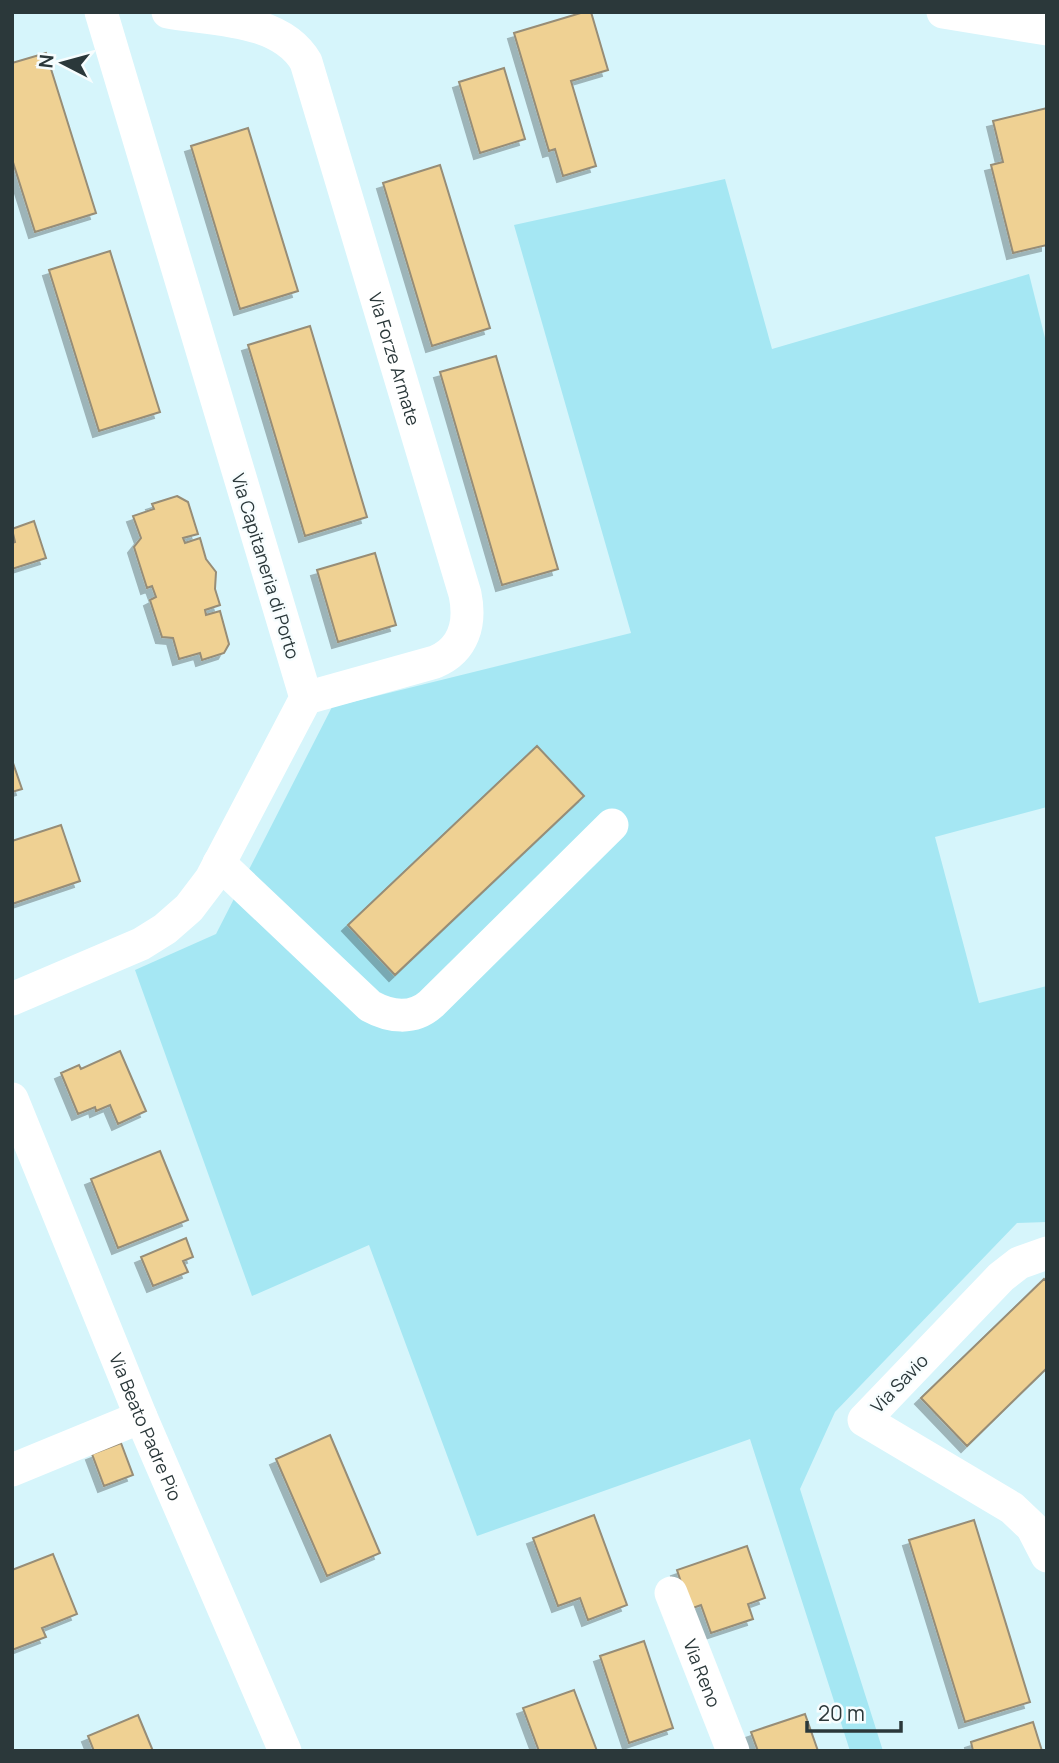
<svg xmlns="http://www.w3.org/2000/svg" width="1059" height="1763" viewBox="0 0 1059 1763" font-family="Manrope,sans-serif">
	<defs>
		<filter id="shadow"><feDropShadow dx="-6" dy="6" stdDeviation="0" flood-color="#0004"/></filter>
	</defs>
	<rect width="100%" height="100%" fill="#d6f5fb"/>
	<path fill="#a5e7f3" d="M725,179L772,349L1029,274L1047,346V807L935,837L979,1003L1047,986V1222L1017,1223L835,1412L800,1489L883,1751H850L750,1439L477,1536L369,1245L252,1296L135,970L216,934L332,707L631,633L514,225Z"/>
	<path fill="#efd193" stroke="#978d77" stroke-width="2" filter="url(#shadow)" d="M584,12H591L608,70L571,81L596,166L563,176L555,149L549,151L514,33Z
		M46,53L96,213L35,232L12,159V63Z
		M504,68L525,139L480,153L459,82Z
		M1047,108V245L1013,253L991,165L1003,162L993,121Z
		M248,128L298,291L240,309L191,146Z
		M440,165L490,328L432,346L383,183Z
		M110,251L160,412L99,431L49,270Z
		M310,326L367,517L305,536L248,345Z
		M496,356L558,569L502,585L440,372Z
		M177,496L188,502L198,534L183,538L185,543L200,538L206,559L216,572L215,589L220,605L205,610L206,615L220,611L229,644L224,653L202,660L200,653L179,659L173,638L162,637L150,600L156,597L152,586L147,588L134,547L141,538L133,516L154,509L152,504Z
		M34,521L46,558L12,569V543L15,542L12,529Z
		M375,553L396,625L338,642L317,570Z
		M537,746L584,796L395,975L348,925Z
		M12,760L22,789L12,792Z
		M61,825L80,881L12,904V841Z
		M120,1051L146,1111L118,1124L110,1105L96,1111L95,1107L78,1114L61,1073L79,1065L81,1069Z
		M160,1151L188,1220L118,1248L91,1179Z
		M186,1238L193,1257L183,1261L188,1272L153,1286L141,1257Z
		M1044,1279L1047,1282V1368L967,1446L921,1398Z
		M330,1435L380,1553L327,1576L276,1459Z
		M121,1443L133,1475L104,1486L92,1454Z
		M594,1515L627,1605L588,1620L580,1598L558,1606L533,1538Z
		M974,1520L1030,1702L965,1722L909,1540Z
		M747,1546L765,1598L748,1604L753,1619L711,1633L701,1605L690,1609L677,1570Z
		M53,1554L77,1614L42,1628L46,1637L12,1650V1570Z
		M644,1641L673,1728L629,1743L600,1656Z
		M574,1690L597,1751H539L523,1708Z
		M805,1714L818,1751H758L751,1732Z
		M138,1715L153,1751H94L88,1736Z
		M1033,1722L1042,1751H973L971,1742Z"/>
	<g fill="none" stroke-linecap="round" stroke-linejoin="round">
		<g stroke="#fff" stroke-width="33">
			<path id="s1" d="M168,12C213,20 281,18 306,62L465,594C471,623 464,650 435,662L306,698"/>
			<path d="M943,12L1047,29"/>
			<path d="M219,863L370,1006C390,1017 413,1020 431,1004L612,825"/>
			<path d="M12,999L141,944L165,929L189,908L211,879L306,698L101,12"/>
			<path id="s2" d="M12,1099L141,1417L285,1751"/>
			<path d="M1047,1253L1019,1263L1001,1277L864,1420L1012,1508L1032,1527L1047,1556"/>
			<path d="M12,1470L141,1417"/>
			<path id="s3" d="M671,1593L733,1751"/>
		</g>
	</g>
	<g text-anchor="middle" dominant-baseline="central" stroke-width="5" stroke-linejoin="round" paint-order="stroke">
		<g font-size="18" fill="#2b383a" stroke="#f7fdfe">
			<text stroke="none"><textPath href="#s1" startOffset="462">Via Forze Armate</textPath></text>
			<text transform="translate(266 566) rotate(73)">Via Capitaneria di Porto</text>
			<text transform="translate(899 1383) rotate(-46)">Via Savio</text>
			<text stroke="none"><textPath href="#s2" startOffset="354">Via Beato Padre Pio</textPath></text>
			<text stroke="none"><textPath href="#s3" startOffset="86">Via Reno</textPath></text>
		</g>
	</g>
	<rect width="1059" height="1763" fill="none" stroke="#2b383a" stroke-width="28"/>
	<g transform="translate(63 63) rotate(276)" stroke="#f7fdfe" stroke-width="5" paint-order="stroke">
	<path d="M0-5L12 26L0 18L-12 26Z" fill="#2b383a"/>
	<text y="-10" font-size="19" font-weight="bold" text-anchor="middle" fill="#2b383a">N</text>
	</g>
	<path d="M807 1721v10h94v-10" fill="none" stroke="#2b383a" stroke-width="3.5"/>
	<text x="818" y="1721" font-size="21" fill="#2b383a" stroke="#f7fdfe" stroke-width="5" paint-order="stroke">20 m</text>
</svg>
